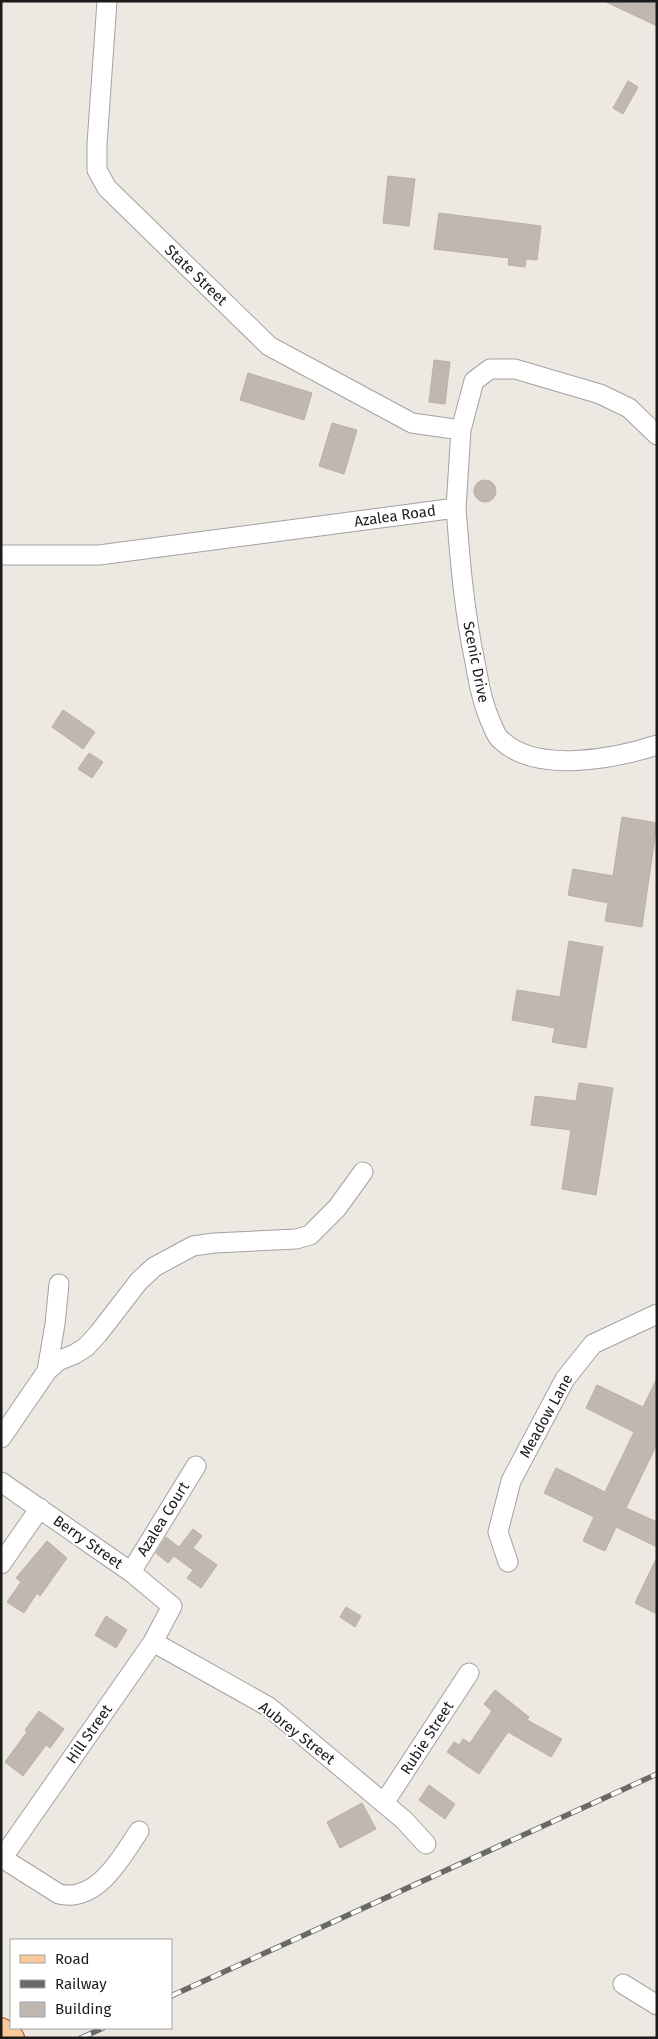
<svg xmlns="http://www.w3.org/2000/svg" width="658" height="2039" viewBox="0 0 658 2039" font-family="'Fira Sans',sans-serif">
	<rect width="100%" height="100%" fill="#ede8e1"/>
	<path fill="#c1b7b1" stroke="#beada4" d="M604,1H657V26Z
		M628,81L638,87L623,114L613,108Z
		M388,176L415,179L409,226L383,223Z
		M439,213L541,226L537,260L526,259L525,267L508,265L509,258L434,249Z
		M434,360L450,362L445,404L429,402Z
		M248,373L312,393L304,420L240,400Z
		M332,423L357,430L344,474L319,466Z
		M474 491a11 11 0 1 1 22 0a11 11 0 1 1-22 0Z
		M63,710L95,732L83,749L52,727Z
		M89,753L103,762L92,778L78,769Z
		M622,817L657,823L642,927L605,921L608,903L568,895L573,869L613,876Z
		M569,941L603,947L586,1048L552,1042L555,1028L512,1020L517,990L560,997Z
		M579,1083L613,1088L596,1195L562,1189L571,1130L531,1125L535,1096L576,1101Z
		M657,1378V1444L626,1508L657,1522V1547L616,1527L605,1551L583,1541L594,1517L544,1493L556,1468L605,1492L634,1432L586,1408L597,1385L643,1407Z
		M193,1529L202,1536L193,1548L217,1565L201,1588L187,1578L193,1570L174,1556L168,1563L156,1553L166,1537L179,1547Z
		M47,1541L67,1558L40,1596L37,1593L24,1613L7,1602L21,1582L16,1578Z
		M657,1557V1614L635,1603Z
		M346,1607L361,1616L355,1627L340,1617Z
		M106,1616L127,1630L116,1648L95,1635Z
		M495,1690L529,1717L527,1720L562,1739L551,1757L508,1732L479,1774L447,1752L454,1742L459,1745L463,1739L470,1743L492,1711L484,1704Z
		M39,1711L64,1729L50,1748L46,1745L23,1776L5,1762L27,1732L25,1730Z
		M429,1785L455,1804L445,1819L419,1800Z
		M362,1803L376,1829L340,1848L327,1822Z"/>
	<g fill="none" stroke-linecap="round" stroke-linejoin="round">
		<defs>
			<path id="minor" d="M107,1L97,144V170L107,188L269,346L412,423L461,430
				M456,508C460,560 464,611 475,662C479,685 483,706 493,727C495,732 497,737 501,740C536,774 614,759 657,745
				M1,555H99L456,508L461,430L474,381L490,369H515L600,394L629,408L657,435
				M47,1371L55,1324L59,1284
				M1,1438L47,1371L58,1361L75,1354L86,1347L98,1334L139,1281L154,1267L193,1246L214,1243L296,1239L310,1235L337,1208L363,1172
				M1,1482L131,1572L172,1606L153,1642L1,1860
				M508,1562L498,1532L511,1481L565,1379L593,1344L657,1314
				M1,1564L40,1508
				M131,1572L196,1466
				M153,1642L269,1707L404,1820L426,1844
				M384,1803L469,1673
				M2,1858L59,1894C97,1903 121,1858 139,1831
				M623,1984L657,2005"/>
			<path id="major" d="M1,2030L12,2038"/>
		</defs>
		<use href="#minor" stroke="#a2a2a2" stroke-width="21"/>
		<use href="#major" stroke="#915602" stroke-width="26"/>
		<use href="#minor" stroke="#fff" stroke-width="19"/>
		<use href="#major" stroke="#fac899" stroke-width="24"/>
		<defs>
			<path id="rail" d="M171,1996L657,1774
				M81,2038L103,2028"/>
		</defs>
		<use href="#rail" stroke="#696969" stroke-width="5.5"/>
		<use href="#rail" stroke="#fff" stroke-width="4" stroke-dasharray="11" stroke-linecap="butt"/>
	</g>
	<g text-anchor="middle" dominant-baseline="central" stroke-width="4" stroke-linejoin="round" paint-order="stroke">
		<g font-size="15" fill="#1b1b1b" stroke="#fff">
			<text transform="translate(196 275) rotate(44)">State Street</text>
			<text transform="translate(395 516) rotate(-8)">Azalea Road</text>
			<text transform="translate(476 662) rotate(79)">Scenic Drive</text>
			<text transform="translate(546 1416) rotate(-61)">Meadow Lane</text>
			<text transform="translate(163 1519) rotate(-58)">Azalea Court</text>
			<text transform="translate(88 1542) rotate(35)">Berry Street</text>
			<text transform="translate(297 1733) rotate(38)">Aubrey Street</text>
			<text transform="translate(89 1734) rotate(-55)">Hill Street</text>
			<text transform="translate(427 1738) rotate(-57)">Rubie Street</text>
		</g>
	</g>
	<rect width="658" height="2039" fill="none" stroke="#1b1b1b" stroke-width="5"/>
	<rect x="10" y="1939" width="162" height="90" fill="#ffffff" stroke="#a4a4a4"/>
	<rect x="20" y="1955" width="25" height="8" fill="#fac899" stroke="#a4a4a4"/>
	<text x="55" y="1964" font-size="15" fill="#1b1b1b">Road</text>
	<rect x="20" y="1980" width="25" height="8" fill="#696969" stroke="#a4a4a4"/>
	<text x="55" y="1989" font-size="15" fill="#1b1b1b">Railway</text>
	<rect x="20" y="2002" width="25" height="15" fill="#c1b7b1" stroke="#a4a4a4"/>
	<text x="55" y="2014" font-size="15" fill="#1b1b1b">Building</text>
</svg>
